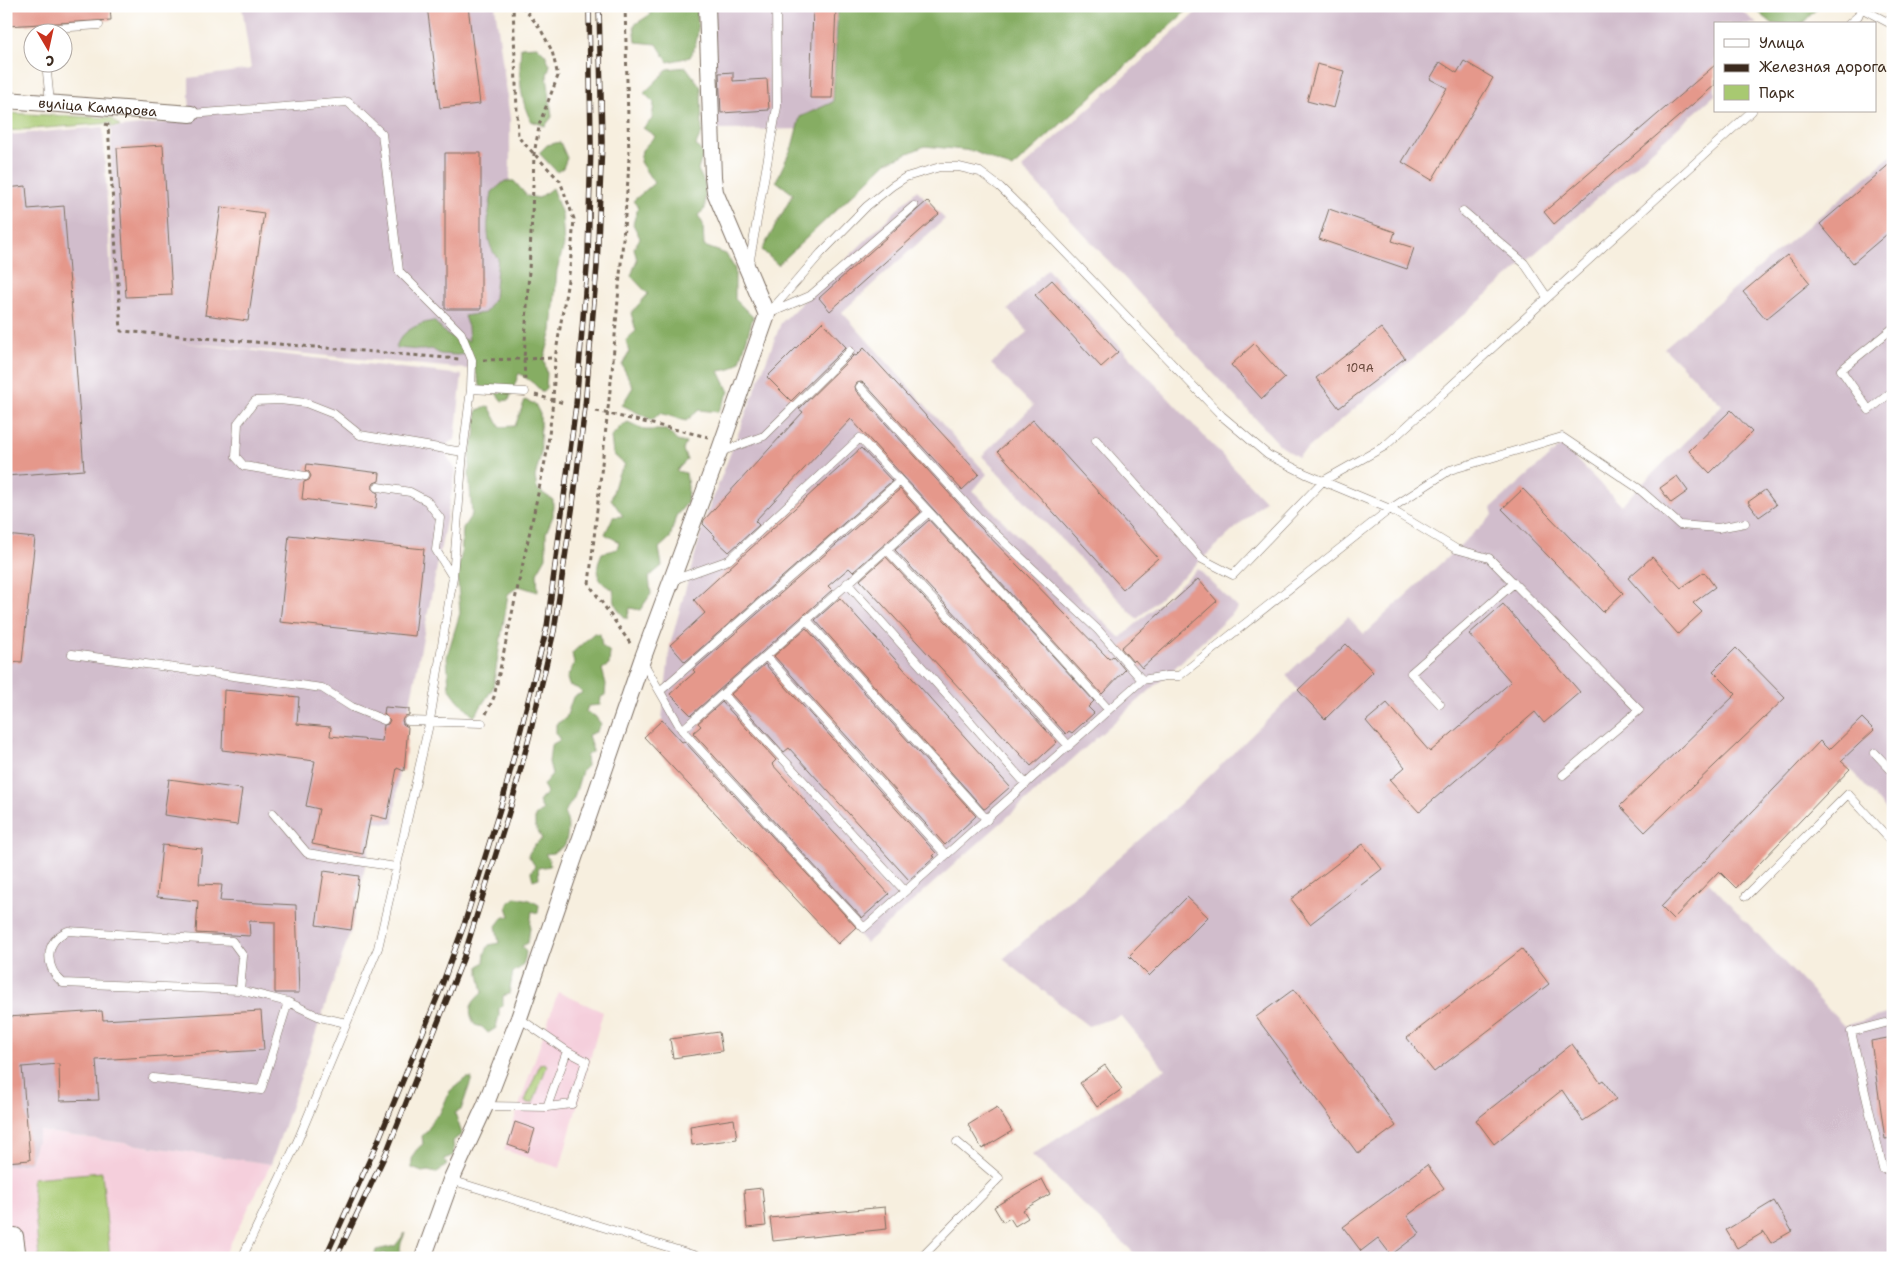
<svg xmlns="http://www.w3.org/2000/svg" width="1899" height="1264" viewBox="0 0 1899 1264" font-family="'Shantell Sans',sans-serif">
	<rect width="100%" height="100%" fill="#fff"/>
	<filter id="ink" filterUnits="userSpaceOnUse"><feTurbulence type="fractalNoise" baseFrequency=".02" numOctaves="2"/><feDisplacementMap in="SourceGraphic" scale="10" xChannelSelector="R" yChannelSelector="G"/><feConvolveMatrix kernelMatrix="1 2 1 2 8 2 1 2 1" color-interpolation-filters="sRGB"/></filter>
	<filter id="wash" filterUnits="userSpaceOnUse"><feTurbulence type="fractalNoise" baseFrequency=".0096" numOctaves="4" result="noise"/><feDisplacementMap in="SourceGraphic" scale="20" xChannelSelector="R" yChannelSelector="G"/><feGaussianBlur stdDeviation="1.12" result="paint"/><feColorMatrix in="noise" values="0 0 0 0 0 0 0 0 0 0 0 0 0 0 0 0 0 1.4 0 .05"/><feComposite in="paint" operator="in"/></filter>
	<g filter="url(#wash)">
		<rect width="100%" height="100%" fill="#f7efdf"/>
		<path fill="#f5cfdc" d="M558,992L603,1012L560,1168L504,1150Z
			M39,1131L271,1164L223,1258H6V1166L30,1163Z"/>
		<path fill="#d1bdcc" d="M242,6H495L510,119V373L167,341L462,375L455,440L448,443L447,456L456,470L409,709L404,771L399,769L394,824L375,822L351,930L271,1164L40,1131L30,1163L6,1166V135L103,127L113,316L111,128L191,120L189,98V78L251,69Z
			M713,6H883L825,129L716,130Z
			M1203,6H1736L1757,24H1715V95L1524,263L1298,457L1281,446L1022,168Z
			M1893,154V818L1850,769L1820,741L1661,907L1673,919L1709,882L1844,1026L1893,1012V1258H1139L1032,1155L1165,1069L1121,1016L1088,1026L1003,959L1188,797L1298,690L1286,675L1348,617L1364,634L1493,515L1491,508L1562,445L1621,505L1722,405L1664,348Z
			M917,190L945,219L842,312L987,474L973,491L1120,638L1198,569L1238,608L1166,676L866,943L660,725L662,720L670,645L705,519L781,323Z
			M1047,269L1265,501L1137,619L982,456L1033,406L991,364L1028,332L1008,310Z"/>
		<path fill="#a8c971" stroke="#727a48" d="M6,113L111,118L120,126L110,127L112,123L6,131Z
			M545,1063L547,1066L533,1103H526L525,1101L540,1064Z
			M102,1172L110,1258H39L32,1178Z"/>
		<path fill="#86ad63" stroke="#606c40" d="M643,6H697C698,26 700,40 690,57L668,62L657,44L636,42L634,25L651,14Z
			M840,6H1192L1012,168L973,151L925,146L887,162L778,265L762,250L793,194L776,181L792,147L800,117L833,102L838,8Z
			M1751,6H1819L1802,24H1773Z
			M537,46L545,54L550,65L547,75L552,117L545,126L531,121C519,98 519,73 521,47Z
			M686,67L701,87L702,132L696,145L703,154L698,170L705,184V209L698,215L703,224L704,246L726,254L735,269V299L753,317L740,362L731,369L719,371L729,392L718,412L699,410L686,421L660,413L652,420L622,405L633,387L622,365L629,353L626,340L636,331L631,313L648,294L631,276L637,260L634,248L640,238L633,224L638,207L633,201L654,183L640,162L642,150L655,136L643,128L652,119L654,103L644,93L668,69Z
			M560,142L567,158L563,168L557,172L539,153L547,145Z
			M505,181H514L527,196L539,198L552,188L562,214L564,245L557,270L552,331L544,359L547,374L546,388L542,392L533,383L519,373L509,400L502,401L494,391L481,388L470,354L456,355L440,354L432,349L421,350L396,348C400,331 419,323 434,321L447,335L469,341L468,327L464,316L485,313L494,298L498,258C482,242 489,212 492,192Z
			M525,400L535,404L540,414L541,453L535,477L537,489L553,500V516L546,533V557L537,573L538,592L519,586L508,594L493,688L474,717L458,700L449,688L447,656L460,613L457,570L461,557L463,528L472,514L469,475L470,452L475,436L477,410L489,406L500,427L515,426Z
			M628,422L645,430H667L677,441L686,443L683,450L687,460L676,471L686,473L688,487L687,503L676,516L670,538L659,548L662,566L649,577L651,594L640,610L630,608L627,619C615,609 615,604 613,589C595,583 595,568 602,553L617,549L619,542L605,534L613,517L623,516L611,499L618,475L625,465L613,454L611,437L621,426Z
			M594,633L600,634L602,646L610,652L609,665L602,669L606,684L605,695L601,697L600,705L588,706L586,712L595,716L601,724L596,732L588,735L593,751L586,756L587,766L582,771L574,798L564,813C570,823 568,834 565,845L553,853L545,854L549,860L550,866L538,868L539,878L533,880L531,872L535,866L528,855L535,844L542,839L535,826V816L543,810L539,802L547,792L543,785L552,774L549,762L551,745L560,740L556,734V724L566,718L573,697L582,693L579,689L569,685L567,678L574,664L572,653Z
			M516,897L530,900L539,905L538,913L532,911L528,943L522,946L526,952C525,962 523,968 513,972L509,994L503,996V1006L499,1008V1015L496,1028L488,1033L482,1027L475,1025C466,1009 471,1003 483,992L479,974V966L484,962L485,953L489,945L499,943L496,926L502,918L510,916L507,907L509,902Z
			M466,1078H472L461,1110L455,1113L462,1134L453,1141L454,1155L444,1159L447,1165L436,1173L428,1171L422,1172L412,1168C411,1156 414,1151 423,1144L422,1136L429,1128L432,1120L440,1113L450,1091Z
			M405,1233L401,1243L399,1258H386L387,1255L383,1253L380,1258H374L376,1250L395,1246Z"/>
		<g id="blocks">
			<path fill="#e5988b" d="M6,6H110L111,20L6,26Z
				M427,6H468L480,104L440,108Z
				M813,8H836L832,98H810Z
				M1464,61L1493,78L1432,180L1402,162L1447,88L1430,79L1440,62L1457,73Z
				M1317,64L1344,71L1334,108L1307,101Z
				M1715,65V85L1554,224L1544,212Z
				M733,72V81L767,79L769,110L721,113L719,73Z
				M163,145L172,295L126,297L117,148Z
				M445,153H481V309H445Z
				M1893,161V229L1853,263L1820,224Z
				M26,186L28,209L64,206L84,470L6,476V188Z
				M927,201L939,214L830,311L819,298Z
				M221,207L264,213L248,321L205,315Z
				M1329,209L1395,232L1392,241L1414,248L1407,269L1319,239Z
				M1787,255L1810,283L1766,319L1743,292Z
				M1052,280L1118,352L1101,367L1035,295Z
				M822,322L846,347L791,401L767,377Z
				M1381,328L1405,358L1339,408L1316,378Z
				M1254,344L1285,378L1262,399L1231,365Z
				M864,348L979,474L962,490L864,383L861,382L857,383L855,386L856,391L976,523L1109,659L1113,656L1125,670L1102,694L851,419L755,521L759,525L729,552L714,538L715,536L703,524L704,520L803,412L799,409L854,355L856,356Z
				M1731,410L1752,432L1710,473L1689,451Z
				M1033,420L1158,558L1123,589L998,451Z
				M861,448L892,481L685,662L670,645L705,613L694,600Z
				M307,464L380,473L379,481L374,483L372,487L374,491L378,493L376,508L302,499L304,482L309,480L311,476L309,472L306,470Z
				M1677,476L1688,491L1671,503L1660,488Z
				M900,489L921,512L853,572L849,568L828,586L832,590L691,715L670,694L695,672L693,670Z
				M1523,489L1623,593L1603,612L1502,509Z
				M1765,490L1776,505L1759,517L1748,502Z
				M929,520L1094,701L1088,707L1094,713L1072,733L1069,731L1066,734L895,550Z
				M6,535L35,538L22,662L6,661Z
				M289,535L424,549L415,636L280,622Z
				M886,557L1057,742L1031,766L860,580Z
				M1652,557L1681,588L1704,572L1715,587L1693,603L1702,612L1678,634L1628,578Z
				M1198,579L1217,601L1142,668L1135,660L1133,662L1121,648Z
				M840,598L1010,787L986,808L984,809L815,620Z
				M1503,604L1580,692L1544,723L1535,712L1419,812L1390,780L1405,767L1366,721L1387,703L1430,752L1511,682L1469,634Z
				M806,628L976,816L945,845L774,656Z
				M1346,644L1373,672L1325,719L1298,690Z
				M1736,648L1785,698L1645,832L1620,806L1736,694L1713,671Z
				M765,664L936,853L933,856L935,857L909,880L789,748L784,752L731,694Z
				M224,690L299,697L297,724L331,727L330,736L382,741L384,725L388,724L390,720L384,714L385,707L409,709V715L405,716L402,720L403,724L408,727L404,771L397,768L387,819L371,815L363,854L312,844L319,809L306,806L315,761L222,750Z
				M722,702L776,760L772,764L889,894L862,918L693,733L701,726L698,723Z
				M1862,718L1874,730L1841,761L1850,769L1736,888L1719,871L1673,919L1661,907L1820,741L1829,750Z
				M662,720L682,742L684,741L856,927L838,944L644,737Z
				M169,779L242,789L237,825L164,815Z
				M1363,844L1382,869L1310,924L1291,899Z
				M162,845L202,849L199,884L222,885L220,901L296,905L299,993H275V922L249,921L250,936L196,933L198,901L157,897Z
				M324,871L359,876L351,930L316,925Z
				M1187,897L1208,917L1149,976L1129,956Z
				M1522,949L1549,984L1434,1072L1407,1038Z
				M1294,989L1396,1126L1358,1154L1256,1017Z
				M102,1011L103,1020L261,1011L264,1050L96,1060L99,1100L60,1101L59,1064L22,1067L30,1160L6,1162L7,1017Z
				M719,1032L722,1051L673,1058L670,1039Z
				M1893,1037V1138L1885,1139L1871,1041Z
				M1572,1044L1600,1082L1603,1080L1616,1099L1583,1121L1562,1090L1494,1144L1476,1120Z
				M1105,1065L1122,1089L1097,1107L1080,1083Z
				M997,1107L1012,1131L982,1149L968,1125Z
				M734,1119L737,1139L692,1145L690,1126Z
				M515,1122L535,1129L528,1152L508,1145Z
				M1427,1165L1444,1188L1407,1216L1420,1233L1391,1255L1378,1238L1361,1251L1343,1227Z
				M1042,1179L1050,1194L1023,1210L1028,1218L1015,1226L1010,1218L1003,1222L994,1207Z
				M762,1188L766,1226L747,1228L744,1190Z
				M1774,1201L1792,1231L1771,1243L1764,1232L1737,1248L1726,1230Z
				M885,1207L887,1229L773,1241L770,1218Z"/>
		</g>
	</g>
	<g filter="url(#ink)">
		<use href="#blocks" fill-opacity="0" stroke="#7d6f62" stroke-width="1"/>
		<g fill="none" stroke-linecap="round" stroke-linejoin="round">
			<defs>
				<path id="service" d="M1861,8L1893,25
					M1849,24L1858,16L1862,6
					M43,32V29L99,25
					M46,62L50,103
					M191,114L348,102L382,134L399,271L461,333L472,360L471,389
					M1463,211L1524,263L1547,297
					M749,265L777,107L776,6
					M768,314L810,296L914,206
					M767,315L821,253L867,206L892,186L906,177L940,167H959L980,172L1000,187L1039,225L1222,416L1268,455L1306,474L1390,509L1456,549L1489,558L1639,710L1563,775
					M1893,328L1841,370L1869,410L1893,391
					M860,387L980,519L1098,630L1142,680
					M1096,440L1202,559L1233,575L1323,481L1385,446L1752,111
					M720,452L764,436L850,351
					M305,476L244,466L236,457L238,423L255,401L280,400L306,403L334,414L360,435L463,452
					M378,487L410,492L427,501L440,518L436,550L452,576
					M887,550L1069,746
					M673,580L729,560L860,438L929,512
					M847,583L1026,784
					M806,619L987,820
					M72,654L322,688L352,707L384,720
					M766,656L946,855
					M643,662L682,730L864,928L1142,680L1166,676H1179L1390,509L1450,470L1562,437L1638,488L1680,525L1718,528L1745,523
					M660,691L900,481
					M723,694L905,891
					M1440,704L1411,673L1514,583
					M408,721L482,723
					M682,730L929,512L1108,709
					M1875,753L1893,772
					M273,813L307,853L396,867
					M1746,896L1848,794L1893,843
					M240,990L243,956L232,941L68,931C43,941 45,968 63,983L240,990L288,1002L320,1017L346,1023
					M153,1078L261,1090L288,1002
					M485,1106L547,1107L567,1051L519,1018
					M547,1107L572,1104L586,1061L567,1051
					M1883,1169L1851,1032L1893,1021
					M451,1180L703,1258
					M242,1258L298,1140L378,948L430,720L453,577L463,452L471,389L525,392
					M921,1258L999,1178L957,1142"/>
				<g id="minor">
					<path id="s1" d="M6,100L191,114"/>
					<path d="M6,1237L15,1236L18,1258"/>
					<path d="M423,1258L451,1180L485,1106L519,1018L642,660L719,452L767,315L715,192L713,177L707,6"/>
				</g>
			</defs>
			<use href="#service" stroke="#7d6f62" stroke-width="9"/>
			<use href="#minor" stroke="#7d6f62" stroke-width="18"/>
			<path stroke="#7d6f62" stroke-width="3" stroke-dasharray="4 4" stroke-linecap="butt" d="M522,6L540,28L552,51L558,76L540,122L534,154L532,216L524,360L525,381
				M625,6L629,156L628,179L612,372L589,584L632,646
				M105,124L108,125L121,331L459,359
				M483,360L555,358
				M535,395L564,403
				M596,411L708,437
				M486,714L494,697L547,452L553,401L555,358L570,268L574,219L560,181L518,137L513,6"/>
			<use href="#service" stroke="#fff" stroke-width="8"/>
			<use href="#minor" stroke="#fff" stroke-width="16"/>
			<defs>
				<path id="rail" d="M325,1258L376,1146L439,993L464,925L503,799L547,627L576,405L588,255L591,144L589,6
					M336,1258L387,1151L463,959L510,809L530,734L554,631L573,504L585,407L597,266L602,142L599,6"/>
			</defs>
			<use href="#rail" stroke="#3b2a1e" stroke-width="5.5"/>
			<use href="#rail" stroke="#fff" stroke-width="4" stroke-dasharray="11" stroke-linecap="butt"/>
		</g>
	</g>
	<g text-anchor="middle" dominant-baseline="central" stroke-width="4" stroke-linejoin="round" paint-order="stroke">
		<g font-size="11" fill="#664639">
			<text x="1360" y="368">109А</text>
		</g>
		<g font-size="14" fill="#3b2a1e" stroke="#fff">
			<text stroke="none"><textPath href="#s1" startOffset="92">вуліца Камарова</textPath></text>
		</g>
	</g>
	<rect width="1899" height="1264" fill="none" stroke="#fff" stroke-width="25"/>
	<rect x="1714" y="22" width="162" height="90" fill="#ffffff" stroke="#b1aaa5"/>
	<rect x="1724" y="39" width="25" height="8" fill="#ffffff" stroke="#b1aaa5"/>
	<text x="1759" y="48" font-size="15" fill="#3b2a1e">Улица</text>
	<rect x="1724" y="64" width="25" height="8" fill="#3b2a1e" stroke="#b1aaa5"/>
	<text x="1759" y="72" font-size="15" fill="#3b2a1e">Железная дорога</text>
	<rect x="1724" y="85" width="25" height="15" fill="#a8c971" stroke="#b1aaa5"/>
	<text x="1759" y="98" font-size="15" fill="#3b2a1e">Парк</text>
	<g transform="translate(48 48) rotate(171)"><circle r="24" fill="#ffffff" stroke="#b1aaa5"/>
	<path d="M0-4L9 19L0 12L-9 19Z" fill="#c8321e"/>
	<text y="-8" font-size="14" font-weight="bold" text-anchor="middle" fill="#3b2a1e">С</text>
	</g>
</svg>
